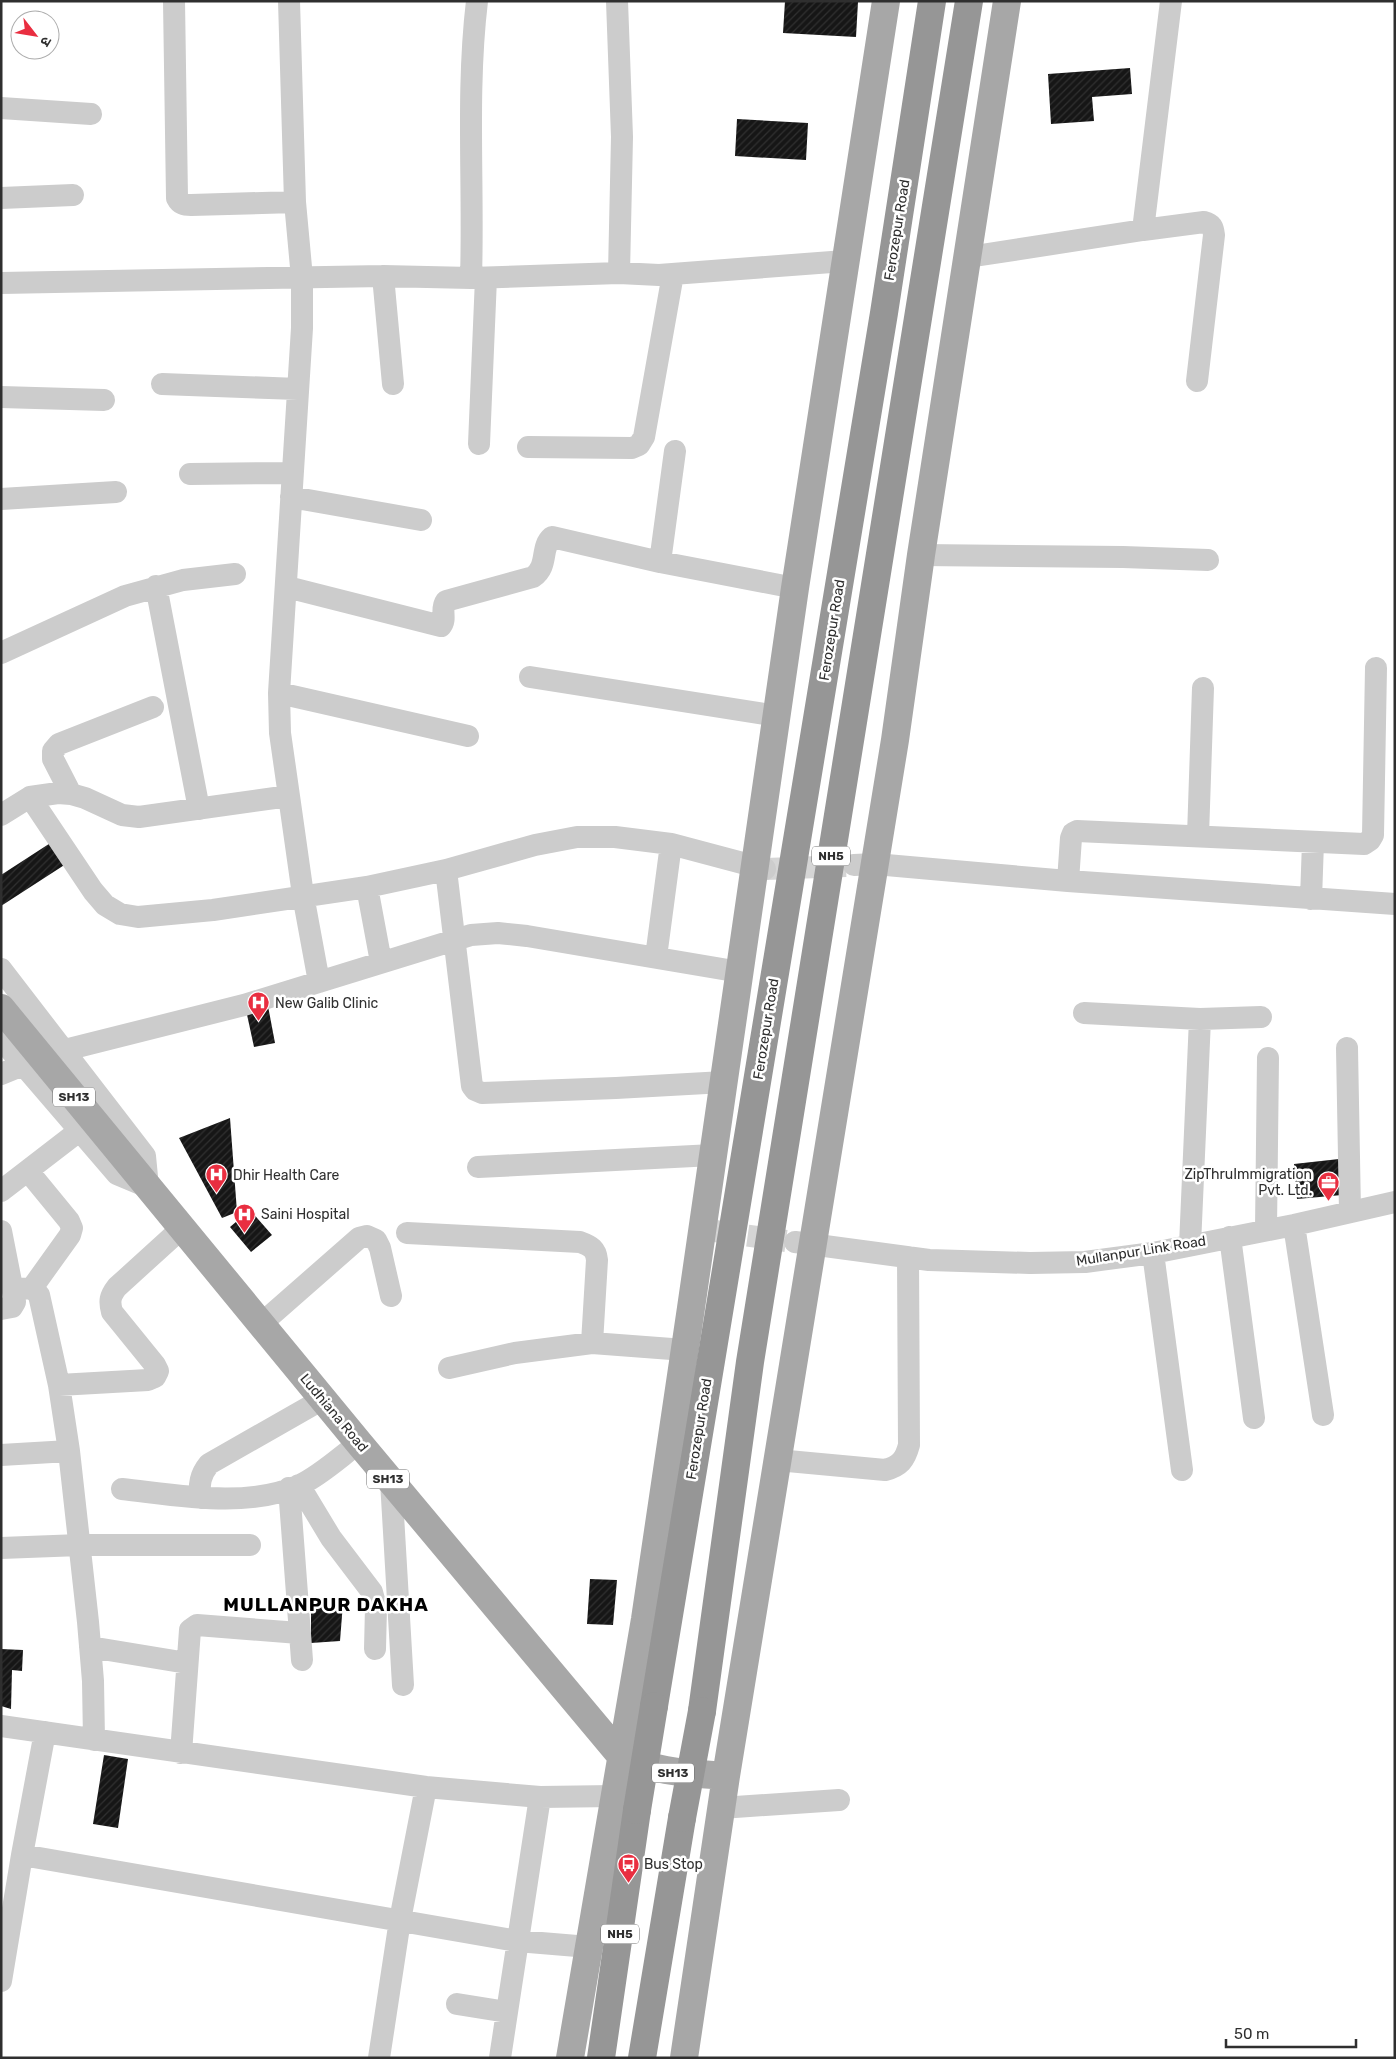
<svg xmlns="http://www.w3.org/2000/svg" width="1396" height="2059" viewBox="0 0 1396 2059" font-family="Rubik,'Noto Sans Devanagari',sans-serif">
	<defs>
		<pattern id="building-hatch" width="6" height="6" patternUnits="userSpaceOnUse" patternTransform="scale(1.25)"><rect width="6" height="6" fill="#161616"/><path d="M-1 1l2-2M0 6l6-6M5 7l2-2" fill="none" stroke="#303030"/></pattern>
	</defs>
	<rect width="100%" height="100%" fill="#fff"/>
	<path fill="url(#building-hatch)" d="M785,1L858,2L856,37L783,33Z
		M1130,68L1132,94L1092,97L1094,121L1051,124L1048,74Z
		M737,119L808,123L806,160L735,156Z
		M55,840L69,862L1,906V875Z
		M268,1006L275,1043L254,1047L246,1010Z
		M230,1118L237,1212L222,1218L179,1138Z
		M1339,1159L1342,1195L1297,1199L1294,1164Z
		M250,1210L272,1235L251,1252L230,1227Z
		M590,1579L617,1580L613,1625L587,1624Z
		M343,1603L340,1641L311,1643V1606Z
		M1,1649L23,1650L22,1671L12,1670L11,1709L1,1706Z
		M104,1755L128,1759L118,1828L93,1824Z"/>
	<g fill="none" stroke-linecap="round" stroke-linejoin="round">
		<path stroke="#d5d5d5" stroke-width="22" stroke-dasharray="22 11" stroke-linecap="butt" d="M765,869L846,866
			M715,1231L786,1241"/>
		<path stroke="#ccc" stroke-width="22" d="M174,1L177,198C180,204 184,205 191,205L295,202
			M617,1L622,137L619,273
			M1,108L91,114
			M1,198L73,195
			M1143,230L1171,1
			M968,257L1143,230L1204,222C1212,224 1213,227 1214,235L1197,381
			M383,276L393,384
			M471,278C474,186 466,93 477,1
			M1,283L383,276L471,278L619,273L659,275L845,261
			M162,384L298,389
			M1,397L104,400
			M479,444L486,278
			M528,447L632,448L639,445L644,437L673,274
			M190,474L292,473
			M291,497L421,520
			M1,499L116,492
			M921,555L1123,557L1208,560
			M660,562L675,451
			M156,586L199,809
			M287,587L441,626C447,619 440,609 446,601L533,577C549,566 540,547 552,537L660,562L795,588
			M1,653L125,596L183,580L235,574
			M530,677L777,716
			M279,693L468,736
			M71,794L53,759V751L59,744L153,707
			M289,796L303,895L319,982
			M30,797L58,793L71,794L85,798L122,815L139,817L289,796L280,733L279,693L302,328V278L295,202L289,1
			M1,815L30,797L93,891L105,905L120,914L138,917L213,910L367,887L446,870L535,845L577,837H615L671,844L765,869
			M1198,836L1203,688
			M854,865L875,864L1068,881L1395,904
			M446,870L472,1086L475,1090L482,1093L616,1088L724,1082
			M1068,881L1071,838L1073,833L1077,831L1364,844L1370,840L1373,835L1376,668
			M367,887L381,962
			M1311,899L1313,842
			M656,957L671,844
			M1,969L145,1156L148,1187L117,1174L1,1039
			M1084,1013L1200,1019
			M1347,1048L1350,1212
			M65,1050L244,1005L471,935L498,933L527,936L740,972
			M1,1074L23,1065
			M478,1167L713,1155
			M28,1171L69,1221L72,1228L70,1235L32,1288
			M1,1191L79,1131
			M1294,1225L1323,1415
			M1266,1229L1268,1058
			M1,1231L15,1302L12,1307L1,1309
			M407,1233L580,1242C591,1246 596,1249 597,1260L592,1343
			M1230,1237L1254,1418
			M795,1242L929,1260L1030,1263L1085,1262L1153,1253L1294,1225L1395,1202
			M1190,1245L1200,1019L1261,1017
			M1153,1253L1182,1470
			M13,1289L32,1288L39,1295L59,1385L69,1451L88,1622L93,1681L94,1740
			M261,1324L359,1238L367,1236L376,1240L380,1248L391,1296
			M449,1368L515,1353L592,1343L685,1350
			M59,1385L148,1380L155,1377L158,1371L155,1365L112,1312C109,1301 110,1296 117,1287L182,1228
			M1,1455L69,1451
			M777,1460L885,1470C900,1466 905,1460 909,1445L908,1257
			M391,1481L403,1685
			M299,1485L331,1538L372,1592L376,1607L375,1649
			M289,1488L302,1660
			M122,1489C177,1495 247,1509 300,1485C321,1475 340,1457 359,1443
			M200,1498C199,1484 200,1475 209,1464L323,1399
			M1,1548L80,1545H250
			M90,1647L187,1663
			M1,1726L426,1787L540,1797L614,1796
			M181,1753L190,1630L197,1625L299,1633
			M721,1808L839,1800
			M22,1855L45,1732
			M1,1981L22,1855L517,1941L589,1947
			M457,2004L507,2012L540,1797
			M379,2058L400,1920L426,1787
			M500,2058L507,2012"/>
		<path stroke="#a7a7a7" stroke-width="28" d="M1,1008L359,1443L621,1756C651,1770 680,1773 713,1775
			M570,2058L645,1619L691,1308L795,588L886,1
			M684,2058L726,1776L895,740L921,555L1007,1"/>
		<path stroke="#969696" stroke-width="28" d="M654,1706L884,313L932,1
			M702,1711L750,1362L969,1
			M601,2058L637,1810
			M642,2058L682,1818"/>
		<path stroke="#969696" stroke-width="28" d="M637,1810L654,1706
			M682,1818L702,1711"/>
	</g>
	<defs>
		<symbol id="hospital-pin" viewBox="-11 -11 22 30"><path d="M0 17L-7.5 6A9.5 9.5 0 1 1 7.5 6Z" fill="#e92e40" stroke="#fff"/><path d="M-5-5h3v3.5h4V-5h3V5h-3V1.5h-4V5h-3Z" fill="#fff"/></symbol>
		<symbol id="office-pin" viewBox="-11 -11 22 30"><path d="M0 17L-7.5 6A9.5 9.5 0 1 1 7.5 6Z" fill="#e92e40" stroke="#fff"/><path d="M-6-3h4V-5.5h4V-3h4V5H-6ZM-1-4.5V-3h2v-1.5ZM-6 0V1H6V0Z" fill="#fff"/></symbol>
		<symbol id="bus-pin" viewBox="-11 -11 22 30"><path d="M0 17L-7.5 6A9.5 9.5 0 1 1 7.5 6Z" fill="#e92e40" stroke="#fff"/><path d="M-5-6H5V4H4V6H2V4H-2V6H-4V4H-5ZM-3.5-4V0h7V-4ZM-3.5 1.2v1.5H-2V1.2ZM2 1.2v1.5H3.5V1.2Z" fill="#fff"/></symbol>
	</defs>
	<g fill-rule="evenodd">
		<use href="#hospital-pin" x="246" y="990" width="25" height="34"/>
		<use href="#hospital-pin" x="204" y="1162" width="25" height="34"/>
		<use href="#office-pin" x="1316" y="1170" width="25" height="34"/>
		<use href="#hospital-pin" x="232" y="1202" width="25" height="34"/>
		<use href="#bus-pin" x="616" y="1852" width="25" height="34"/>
	</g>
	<g text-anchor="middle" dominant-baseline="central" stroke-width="5" stroke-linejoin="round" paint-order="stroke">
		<g fill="#fff" stroke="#6d6d6d" stroke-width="1">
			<rect x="812" y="846.5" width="38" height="19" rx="4"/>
			<rect x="53" y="1087.5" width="42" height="19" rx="4"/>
			<rect x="367" y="1469.5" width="42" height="19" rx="4"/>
			<rect x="652" y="1763.5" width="42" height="19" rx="4"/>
			<rect x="601" y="1924.5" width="38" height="19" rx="4"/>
		</g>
		<g font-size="12" font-weight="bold" fill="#2f2f2f">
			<text x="831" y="856">NH5</text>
			<text x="74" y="1097">SH13</text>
			<text x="388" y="1479">SH13</text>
			<text x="673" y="1773">SH13</text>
			<text x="620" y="1934">NH5</text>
		</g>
		<g font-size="14" fill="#2f2f2f" stroke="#fff">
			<text transform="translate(897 230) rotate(-81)">Ferozepur Road</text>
			<text transform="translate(832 630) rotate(-81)">Ferozepur Road</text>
			<text transform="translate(766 1029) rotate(-81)">Ferozepur Road</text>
			<text transform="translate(1141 1251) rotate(-9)">Mullanpur Link Road</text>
			<text transform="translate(334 1413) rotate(50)">Ludhiana Road</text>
			<text transform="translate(699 1429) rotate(-81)">Ferozepur Road</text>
		</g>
		<g font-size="14" fill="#2f2f2f" stroke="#fff" text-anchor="start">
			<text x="275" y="1003">New Galib Clinic</text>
			<text x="1312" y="1174" text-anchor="end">ZipThruImmigration<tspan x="1312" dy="16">Pvt. Ltd.</tspan></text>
			<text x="233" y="1175">Dhir Health Care</text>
			<text x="261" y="1214">Saini Hospital</text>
			<text x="644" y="1864">Bus Stop</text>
		</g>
		<g font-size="19" font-weight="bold" letter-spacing="1" fill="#000" stroke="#fff">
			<text x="326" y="1604">MULLANPUR DAKHA</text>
		</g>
	</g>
	<rect width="1396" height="2059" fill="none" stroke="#2f2f2f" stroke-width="5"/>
	<g transform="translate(35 35) rotate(121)"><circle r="24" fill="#ffffff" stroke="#acacac"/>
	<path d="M0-4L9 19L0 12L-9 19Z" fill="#e92e40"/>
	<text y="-8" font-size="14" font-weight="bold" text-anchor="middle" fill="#2f2f2f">उ</text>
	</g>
	<path d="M1226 2039v8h130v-8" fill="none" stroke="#2f2f2f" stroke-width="2.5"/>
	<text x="1234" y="2039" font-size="15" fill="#2f2f2f" stroke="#ffffff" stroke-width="4" paint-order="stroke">50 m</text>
</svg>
